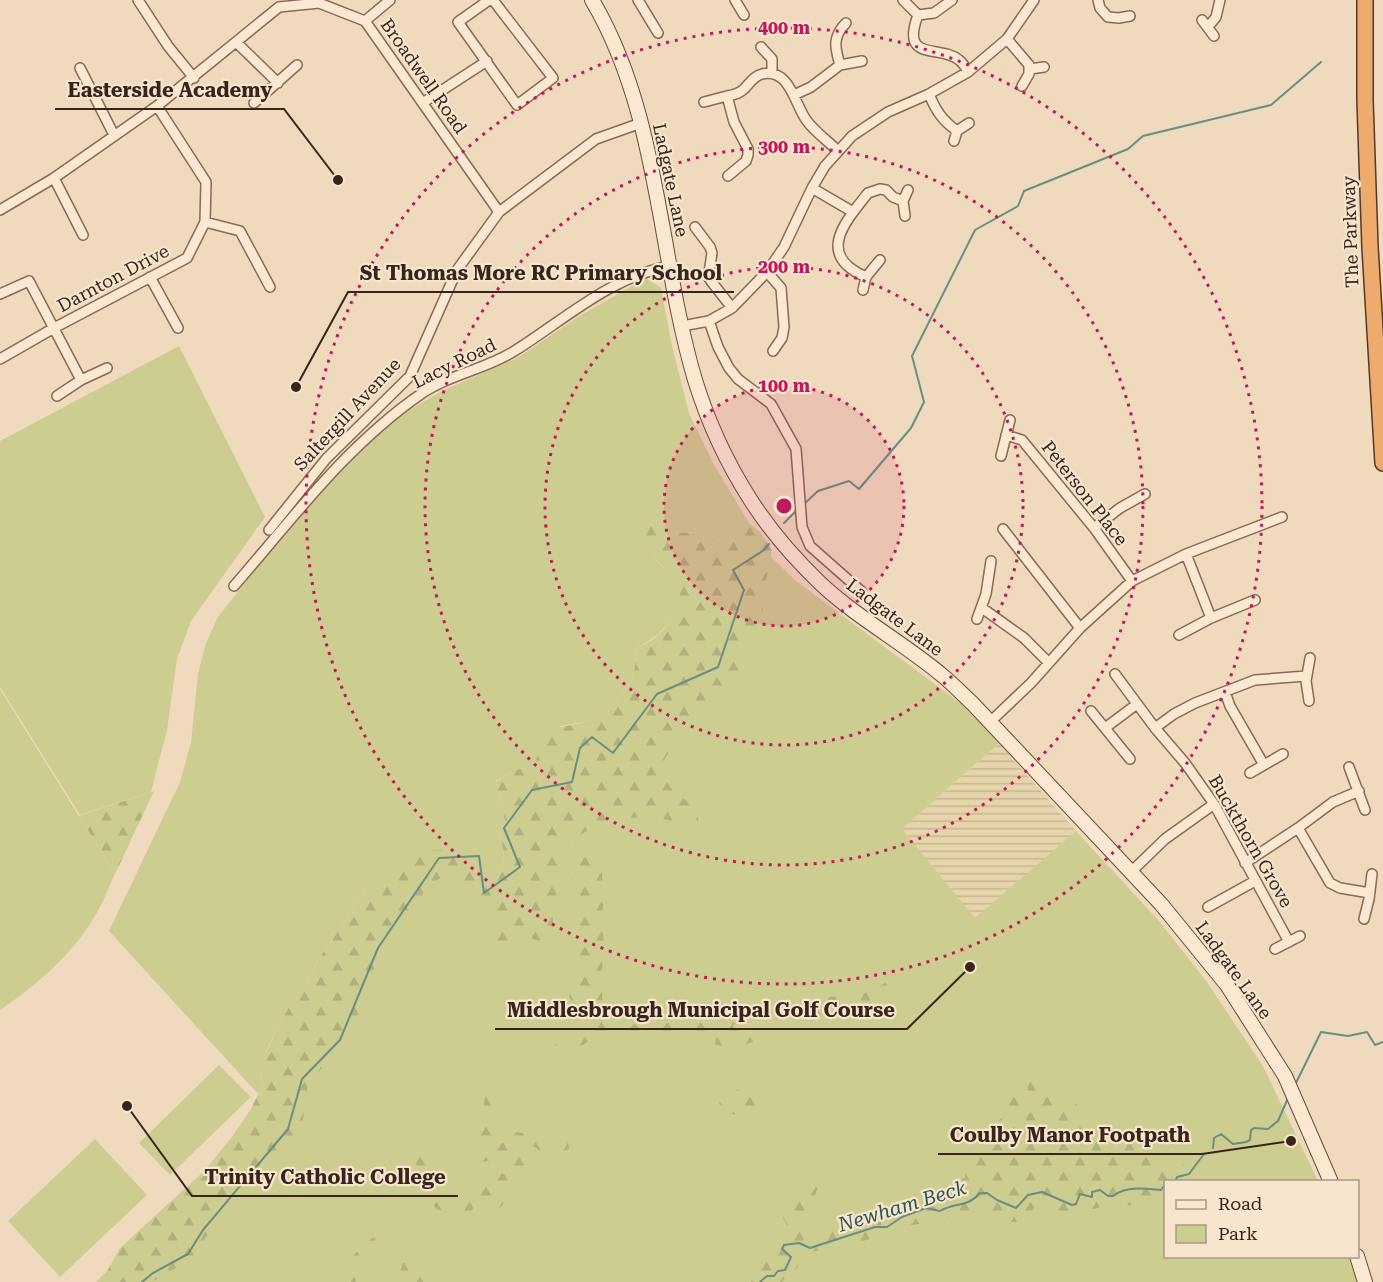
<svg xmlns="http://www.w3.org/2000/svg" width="1383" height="1282" viewBox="0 0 1383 1282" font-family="'Roboto Serif',serif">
	<defs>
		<pattern id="farmland-rules" width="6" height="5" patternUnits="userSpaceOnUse" patternTransform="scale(1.5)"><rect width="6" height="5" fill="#e6d4aa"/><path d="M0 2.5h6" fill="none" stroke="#c6b692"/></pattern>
		<pattern id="forest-firs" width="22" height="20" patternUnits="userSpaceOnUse" patternTransform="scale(1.5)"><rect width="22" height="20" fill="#cecd91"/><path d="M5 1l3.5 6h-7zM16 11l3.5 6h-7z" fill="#b2b07c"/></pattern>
	</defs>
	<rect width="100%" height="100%" fill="#f0dabd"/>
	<path fill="url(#farmland-rules)" d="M999,743L1076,831L975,919L902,829Z"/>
	<path fill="#cecd91" d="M646,278L661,288L672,346L689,413L713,463L749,523L719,540L708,533L667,532L644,522C646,532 646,545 651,554C654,561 670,572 676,581C693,608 659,637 637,648L633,679L607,713L595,720L560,726L534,766L513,771L496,781L505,820L498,830L504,852L502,864L490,875L484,892L571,782L764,550L796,581L971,711L999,743L902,829L975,918L1076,831L1159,921L1207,982L1263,1066L1318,1181L1166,1182V1256L1354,1257L1365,1282H142L188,1254L366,890L318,960L304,989L289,1007L278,1026L268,1047L260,1072L263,1084L258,1094L109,931L180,782L191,742L198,674L206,643L218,617L269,552L315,496L350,459L397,417L442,391L517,358L581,315Z
		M179,346L265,517L191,621L177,659L167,730L151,792L80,815L0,687V441Z
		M0,689L115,874C108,888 103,903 95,916C72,955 37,985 0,1010Z
		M219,1065L251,1097L170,1175L139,1143Z
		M95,1139L147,1195L60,1277L8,1221Z"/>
	<path fill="url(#forest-firs)" d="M644,522L667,532L708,533L719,540L749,523L760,532L772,550L765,586L761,631L749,636L737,676L702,711L691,716L658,770C663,777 668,784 673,790C686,802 701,805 698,827L651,816L622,819L600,825L575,837L561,849L552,928L543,942L526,937L514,944L506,955L494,957L493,924L484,902L471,887L440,878L429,885L381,955L371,974L359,1012L338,1051L308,1083L301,1136L297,1147L277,1158L270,1168L249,1184L205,1238L193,1258L152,1282H96L107,1271L120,1248L204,1171L231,1138L251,1109L263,1084L260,1072L262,1062L278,1026L289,1007L304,989L318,960L366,890L414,851L460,849L471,866L477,881L490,875L502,864L504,852L498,830L505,820L496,782L512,771L534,766L546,730L595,720L607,713L633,679L637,648C653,641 662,633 672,619C692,589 671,576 652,556C644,548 639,538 635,528Z
		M154,791L115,874L79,816Z
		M592,851L600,856L604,894L602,920L604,943L601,985L604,1014L608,1025C650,1024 711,1024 748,1006L864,993L892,980L897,982L885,1004L880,999C867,1001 853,1007 847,1019L829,1022L821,1016L806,1012L739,1021L732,1026C744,1035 752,1028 765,1034C752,1046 737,1046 721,1048L715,1044L716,1036L713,1030L671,1035L655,1033L591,1039L574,1052L555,1047L559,1034L584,1029V1020L569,997L572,984L584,971L579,962C577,946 576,930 575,914C573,886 565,870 592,851Z
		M1031,1074L1037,1077C1046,1097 1060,1096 1078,1105L1080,1112L1077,1116L1079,1119L1094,1127L1108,1144L1116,1142L1118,1137L1135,1143L1140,1153L1144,1154L1163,1155L1174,1167L1180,1169L1187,1160L1195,1169L1194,1174L1186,1181L1166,1182L1165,1198L1161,1201L1125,1206L1118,1202L1112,1203L1094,1209L1081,1206L1061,1220L1046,1215L1041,1206L1033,1209L1024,1220L1016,1222H996L982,1214H967L914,1225L903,1224L880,1232V1235L846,1248H829L800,1255L797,1268L782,1282H751L755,1274L768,1259L769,1250L780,1236H784L788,1233C788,1219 779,1217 777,1205C783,1200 791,1195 797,1190C807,1181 802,1175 821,1178L815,1195L814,1214L809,1229L812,1233L845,1228L881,1215V1230L913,1223L927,1197L965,1178L966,1165L964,1159L968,1152C987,1155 985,1149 992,1136L1001,1134L997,1123L1003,1116L1008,1115L1009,1099L1016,1094L1027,1093L1028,1088L1024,1080Z
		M750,1088L759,1097L758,1104L749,1115C734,1116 728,1115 719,1103C726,1091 737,1089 750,1088Z
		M492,1090L502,1095L496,1127L497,1139L502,1144L514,1132L524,1133L532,1124L548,1122L551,1129L542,1132L546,1137L567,1136L569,1149L550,1158L532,1145L528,1151L524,1166L515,1168L507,1164L495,1166L488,1161L479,1163L476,1138L483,1121L485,1093Z
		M422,1151L428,1161L433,1177L428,1181V1189H437L442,1201L459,1206L465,1201V1194C477,1186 490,1182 501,1173L509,1176L508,1182L498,1184L503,1187L507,1196L503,1205L497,1210L477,1203L472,1210L461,1216C454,1214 443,1213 438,1210C426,1201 427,1186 422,1174C419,1167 413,1161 410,1153Z
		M381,1232L391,1233V1243L368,1259L360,1276L355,1282H343C342,1260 365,1243 381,1232Z
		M420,1256L425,1261L424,1282H401L400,1271L403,1263Z"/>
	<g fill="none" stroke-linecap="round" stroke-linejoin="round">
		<path stroke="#688f80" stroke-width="2" d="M803,505L818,491L849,481L859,489L911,428L924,402L912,356L975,230L1018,206L1024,191L1128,149L1143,136L1271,105L1321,62
			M784,523L796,511
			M1295,1085L1321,1032L1348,1036L1367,1032L1375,1045L1383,1042
			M1213,1148L1214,1138L1221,1134L1233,1144L1246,1142L1250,1140L1251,1130L1254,1128L1268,1129L1278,1121L1288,1098
			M1175,1182L1177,1177L1189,1174L1204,1154
			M142,1282L153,1273L188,1254L203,1230L288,1129L302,1079L340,1040L378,948L439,858L479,856L484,893L520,867L504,828L532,790L572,782L580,748L592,737L613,753L657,694L718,667L744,590L733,570L764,550L769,544
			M760,1282L767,1276H774L778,1271L785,1270L791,1257L782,1249L784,1245L799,1243L810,1248L875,1227H887L902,1217L926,1208L940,1211C955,1202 967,1208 980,1193H987L997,1200L1016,1208L1028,1195L1042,1192L1072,1205L1076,1204L1080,1194L1092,1197V1192L1100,1190L1108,1196H1113C1126,1186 1146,1188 1161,1190L1166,1183"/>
		<defs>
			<path id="minor" d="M138,0L168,46L194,78
				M489,0L458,22L517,105L553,78L493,0
				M638,0L658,33
				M735,0L744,15
				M903,0L918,15
				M952,0L934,13L918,15C900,63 940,44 959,60C963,63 966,68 968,72
				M1098,0L1100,8L1108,17L1119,18L1130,16
				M1202,20L1214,36
				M365,21L390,0
				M1208,27L1216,17L1220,0
				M1007,39L1029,65V74L1022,86
				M236,42L278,83
				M761,47L772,59V73
				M840,65C835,48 832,37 846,23
				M80,68L114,135
				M1030,69L1044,67
				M929,94C936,111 942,120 957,131
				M794,95L811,87L840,65L862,61
				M424,102L487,61
				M704,102L727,96
				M254,103L297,65
				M954,141L957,131L969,123
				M728,176L746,161L748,155V149L734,122L727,96C734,95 740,93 744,89C750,83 754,76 762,74C790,67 795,106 807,121C815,132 828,141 838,151
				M54,178L83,235
				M812,188L853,212
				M0,210L54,178L157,106L279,7L319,3L365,21L499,212
				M905,216L903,201L908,190
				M205,222L240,231L270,287
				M695,227L710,247L712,253L709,273L711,281L732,308
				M767,272L781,288L784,327L782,338L773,351
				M150,277L178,328
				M866,277C815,255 845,222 868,193L880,189L886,190L893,197L903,201
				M863,290L866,277L880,260
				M0,294L29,281L81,380
				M709,321L718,347L729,368L738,379L771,404L796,449L802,527L810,546L861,591
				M682,326L709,321L732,308L767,272L784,247L812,188L825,166L852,136L888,112L929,94L968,72L1007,39L1034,0
				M0,359L54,328L187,258L205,222L206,182L157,106
				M57,396L81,380L107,368
				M1006,435L1022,440L1094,528L1132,581
				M1001,456L1010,420
				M1094,528L1120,508L1145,494
				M1003,529L1080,628
				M269,530L326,459L410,376L457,270L499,212L596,139L641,123
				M1186,554L1211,618
				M234,586C293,518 347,445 421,394C450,374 487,369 516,350C565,319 612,276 670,266
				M982,608L1024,638L1049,663
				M977,619L986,594L991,561
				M1179,635L1211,618L1255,600
				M1115,674L1155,728L1185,763L1214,804L1289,942
				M1225,692L1230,706L1264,765
				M1309,701L1306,681L1310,658
				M1091,711L1130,759
				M990,722L1031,683L1080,628L1132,581L1186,554L1282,517
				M1105,728L1137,704
				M1155,728L1174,714L1195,703L1255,680L1306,676
				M1349,767L1365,810
				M1250,773L1283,754
				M1298,828L1330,883L1340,888L1370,893
				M1245,863L1298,828L1333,802L1359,791
				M1131,872L1165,839L1214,804
				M1208,907L1255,881
				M1364,919L1369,899L1372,874
				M1275,949L1300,936"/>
			<path id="secondary" d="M592,0C660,115 658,255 695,380C708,422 727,463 750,499C769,529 794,558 820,583C857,618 904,643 943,676C954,685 963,695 973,704L1161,904L1227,985L1285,1076L1331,1182
				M1357,1256L1365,1282"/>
			<path id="trunk" d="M1365,0V100L1370,247L1383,463"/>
		</defs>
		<use href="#minor" stroke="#886a55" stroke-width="12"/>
		<use href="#secondary" stroke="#6a4b39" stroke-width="16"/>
		<use href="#trunk" stroke="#55392a" stroke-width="18"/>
		<use href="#minor" stroke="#fae8d0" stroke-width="9"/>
		<use href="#secondary" stroke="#fae8d0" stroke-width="14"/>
		<use href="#trunk" stroke="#eeab6d" stroke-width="15"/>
	</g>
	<circle cx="784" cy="506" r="120" fill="#c2185b" fill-opacity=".12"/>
	<g fill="none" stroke="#c2185b" stroke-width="3" stroke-dasharray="3 6">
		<circle cx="784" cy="506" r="120"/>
		<circle cx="784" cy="506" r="239"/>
		<circle cx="784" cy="506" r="359"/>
		<circle cx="784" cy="506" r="478"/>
	</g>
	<g text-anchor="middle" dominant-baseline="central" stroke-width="4.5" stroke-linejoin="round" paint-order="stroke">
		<g font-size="18" fill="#37251b" stroke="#f7e5cd">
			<text transform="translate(424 76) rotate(55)">Broadwell Road</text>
			<text transform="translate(671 180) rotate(78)">Ladgate Lane</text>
			<text transform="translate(1350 232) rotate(-92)">The Parkway</text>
			<text transform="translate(113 278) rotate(-28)">Darnton Drive</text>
			<text transform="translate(454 363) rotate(-26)">Lacy Road</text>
			<text transform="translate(347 414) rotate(-47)">Saltergill Avenue</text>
			<text transform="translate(1085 493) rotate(52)">Peterson Place</text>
			<text transform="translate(895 617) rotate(37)">Ladgate Lane</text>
			<text transform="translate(1251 841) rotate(60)">Buckthorn Grove</text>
			<text transform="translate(1234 970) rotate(54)">Ladgate Lane</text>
		</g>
		<g font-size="20" font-style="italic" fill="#29574f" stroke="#f7e5cd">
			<text transform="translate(902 1206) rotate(-17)">Newham Beck</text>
		</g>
	</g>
	<circle cx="784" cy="506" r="9" fill="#c2185b" stroke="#f7e5cd" stroke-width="3"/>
	<g font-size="18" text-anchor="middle" font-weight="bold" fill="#c2185b" stroke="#f7e5cd" stroke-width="4.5" stroke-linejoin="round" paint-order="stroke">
		<text x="784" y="34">400 m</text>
		<text x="784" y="153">300 m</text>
		<text x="784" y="273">200 m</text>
		<text x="784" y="392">100 m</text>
	</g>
	<path fill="none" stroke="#37251b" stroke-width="2" d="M338 180L284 109H55M296 387L348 292H734M970 967L907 1029H495M1291 1141L1202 1154H938M127 1106L192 1196H458"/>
	<g fill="#37251b" stroke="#f7e5cd" stroke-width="2">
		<circle cx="338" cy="180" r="6"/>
		<circle cx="296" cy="387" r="6"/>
		<circle cx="970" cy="967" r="6"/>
		<circle cx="1291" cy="1141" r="6"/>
		<circle cx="127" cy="1106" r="6"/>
	</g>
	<g font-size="20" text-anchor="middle" font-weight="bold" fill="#37251b" stroke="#f7e5cd" stroke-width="4.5" stroke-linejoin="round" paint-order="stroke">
		<text x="170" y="97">Easterside Academy</text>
		<text x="541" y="280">St Thomas More RC Primary School</text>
		<text x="701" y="1017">Middlesbrough Municipal Golf Course</text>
		<text x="1070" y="1142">Coulby Manor Footpath</text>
		<text x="325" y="1184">Trinity Catholic College</text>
	</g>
	<rect x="1164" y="1180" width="195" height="78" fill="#f7e5cd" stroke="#aa9886" stroke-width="1.5"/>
	<rect x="1176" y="1200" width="30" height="9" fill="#fae8d0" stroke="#aa9886" stroke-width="1.5"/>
	<text x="1218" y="1210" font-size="18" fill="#37251b">Road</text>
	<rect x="1176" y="1225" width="30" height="18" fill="#cecd91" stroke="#aa9886" stroke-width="1.5"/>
	<text x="1218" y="1240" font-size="18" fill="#37251b">Park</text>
</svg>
